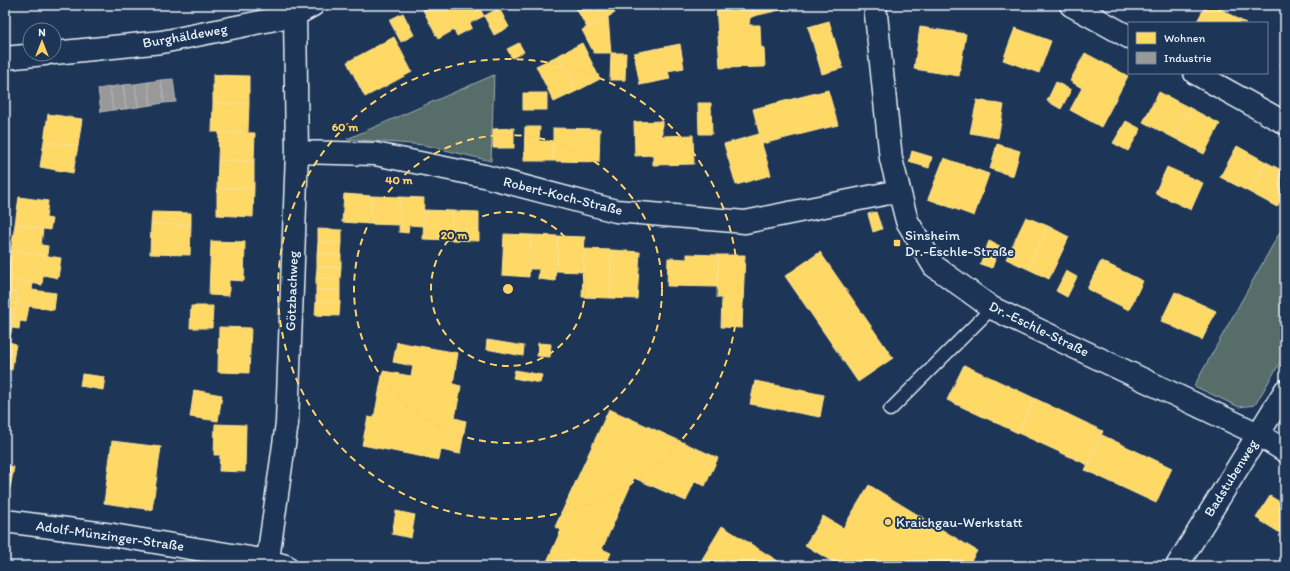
<svg xmlns="http://www.w3.org/2000/svg" width="1290" height="571" viewBox="0 0 1290 571" font-family="Itim,sans-serif">
	<rect width="100%" height="100%" fill="#1d3557"/>
	<filter id="ink" filterUnits="userSpaceOnUse"><feTurbulence type="fractalNoise" baseFrequency=".025" numOctaves="2"/><feDisplacementMap in="SourceGraphic" scale="8" xChannelSelector="R" yChannelSelector="G"/><feConvolveMatrix kernelMatrix="1 2 1 2 8 2 1 2 1" color-interpolation-filters="sRGB"/></filter>
	<g filter="url(#ink)">
		<path fill="#576d69" stroke="#a0afb0" d="M494,75L491,161L424,145L347,139Z
			M1285,223V354L1255,405L1239,407L1194,386Z"/>
		<path fill="#ffd966" stroke="#f8e092" d="M423,5H478L484,16L470,23L472,28L457,36L454,30L438,39L421,6Z
			M582,5H611L615,13L587,28L576,8Z
			M716,5H752L754,16L750,18L749,25H760L761,47L764,48L765,67L720,68Z
			M752,5H802L754,16Z
			M1206,5H1214L1238,19L1236,23H1196Z
			M499,8L509,27L494,35L484,16Z
			M403,13L414,35L401,42L389,20Z
			M608,17L611,53H594L582,30Z
			M1238,19L1246,23H1236Z
			M829,21L843,68L822,74L808,27Z
			M920,27L966,34L959,76L914,69Z
			M1015,28L1051,41L1039,73L1003,60Z
			M394,37L412,72L365,97L347,62Z
			M519,43L524,52L512,58L507,49Z
			M582,43L600,79L577,91L559,55Z
			M680,44L684,68L668,71L670,79L640,85L634,53Z
			M611,53H626L625,80H610Z
			M1085,53L1128,76L1101,127L1070,110L1082,88L1070,81Z
			M559,55L577,91L554,102L536,66Z
			M1285,56V69L1280,66Z
			M213,75L249,76V104L213,103Z
			M1056,82L1071,90L1061,109L1047,101Z
			M828,90L838,125L762,144L753,109Z
			M1159,92L1190,108L1174,138L1143,122Z
			M523,93H547V110H523Z
			M977,100L1004,105L998,138L970,133Z
			M213,103L249,104L248,132H212Z
			M698,103H711L712,134H699Z
			M1190,108L1220,124L1204,154L1174,138Z
			M48,114L82,119L78,146L44,141Z
			M662,121V136L693,135L694,164L653,165V155L635,156L634,122Z
			M1126,121L1141,129L1128,151L1113,143Z
			M525,127H540L539,141H553V161H524Z
			M514,128V148H493V129Z
			M553,128L600,129L599,162L553,161Z
			M219,132L255,133L254,161L218,160Z
			M759,134L771,175L736,185L724,144Z
			M44,141L78,146L73,173L40,167Z
			M997,144L1020,151L1013,176L990,169Z
			M1237,146L1266,162L1249,192L1220,177Z
			M912,151L932,157L929,168L909,162Z
			M944,158L989,174L974,216L928,199Z
			M218,160L254,161V188H217Z
			M1266,162L1285,172V192L1277,207L1249,192Z
			M1167,167L1203,183L1191,210L1155,193Z
			M217,188H254L253,217L217,215Z
			M344,194L372,196L370,224L342,222Z
			M372,196L400,197L399,225L370,224Z
			M19,197L48,201L46,218L52,219L50,230L15,224Z
			M400,197L424,198L423,226L409,225L408,233L399,232Z
			M424,210L452,211L451,240L423,239Z
			M452,211L479,212V241L451,240Z
			M152,212L191,213V225L151,224Z
			M876,212L882,229L873,232L868,214Z
			M1026,217L1048,226L1028,269L1006,259Z
			M15,224L43,229L41,245L48,246L47,256L11,250Z
			M151,224L191,225L190,255L150,254Z
			M1048,226L1069,237L1049,279L1028,269Z
			M318,229L342,230V243L318,242Z
			M504,234L531,235L529,277L502,275Z
			M531,235L558,236L555,281L538,279L539,269H530Z
			M558,236L585,237L583,272L556,271Z
			M211,241L245,242L244,281L229,280V296L209,295Z
			M989,241L1000,246L992,268L980,264Z
			M318,242L342,243L341,255L317,254Z
			M584,249L612,250L610,298L582,297Z
			M11,250L61,258L58,278L43,275L42,285L6,279Z
			M612,250L640,252L637,299L610,298Z
			M820,252L893,358L858,382L785,276Z
			M317,254L341,255V267H317Z
			M687,254L718,255L717,287L667,286L668,258L687,259Z
			M718,255H745L742,328L721,327L722,298H717Z
			M1101,261L1143,281L1129,310L1087,289Z
			M317,267H341L340,279L316,278Z
			M1066,271L1077,277L1067,297L1056,291Z
			M316,278L340,279V290H316Z
			M5,279L19,281L17,293L5,291Z
			M19,281L33,283L32,290L56,293L54,310L16,304Z
			M316,290H340V303L316,302Z
			M5,291L17,293L16,304L5,302Z
			M1175,292L1216,311L1202,340L1161,321Z
			M5,302L16,304L14,316L5,314Z
			M316,302L340,303L339,316L315,315Z
			M16,304L29,306L26,322L20,321L19,329L12,328Z
			M191,306H213L212,328H190Z
			M5,314L14,316L12,328L5,326Z
			M5,326L12,328L9,342L16,344L14,355L5,354Z
			M219,327L251,328L249,373L218,372Z
			M487,340L524,346L523,356L486,349Z
			M397,342L458,353L453,384L461,386L455,418L466,421L460,454L441,450L439,460L362,445L368,417L374,418L383,371L411,376L413,366L393,362Z
			M538,343L551,344L550,357L537,356Z
			M5,354L14,355L12,370L8,369L6,381Z
			M964,365L1034,398L1018,433L947,400Z
			M515,370L542,375L540,383L513,378Z
			M82,374L105,377L103,390L80,386Z
			M755,381L824,395L820,417L750,404Z
			M194,390L222,395L218,421L190,417Z
			M1034,398L1103,431L1088,465L1018,433Z
			M609,409L718,458L705,486L695,481L686,501L634,478L602,549L611,553L605,566H545L561,530L555,527Z
			M215,424L246,425L245,472L219,471L220,455H214Z
			M1102,435L1172,468L1156,503L1085,470Z
			M112,441L161,447L152,510L104,503Z
			M5,465L14,467L10,488L5,487Z
			M869,485L977,551L971,561L979,566H839L805,545L823,516L843,528Z
			M1270,496L1285,505V536L1256,518Z
			M396,511L415,515L411,538L392,534Z
			M722,526L786,566H698Z
			M5,551L9,552L6,566H5Z"/>
		<path fill="#999" stroke="#b1b3b6" d="M173,79L176,102L164,103L161,80Z
			M161,80L164,103L151,105L148,82Z
			M148,82L151,105L138,107L135,84Z
			M135,84L138,107L126,109L123,85Z
			M123,85L126,109L113,110L110,87Z
			M110,87L113,110L101,112L98,89Z"/>
		<g fill="none" stroke-linecap="round" stroke-linejoin="round">
			<defs>
				<path id="service" d="M890,410L992,308"/>
				<path id="minor" d="M875,5L891,159L907,221L934,266L992,308L1258,434L1285,451
					M1071,5L1129,37
					M54,53L162,42L295,15L313,5
					M5,58L45,54
					M1195,73L1285,123
					M297,152L375,154L484,176L616,211L745,222L899,191
					M5,521L113,535L268,561L286,566
					M267,566L287,423L297,152L295,15
					M1177,566L1285,391"/>
			</defs>
			<use href="#service" stroke="#e8f1f8" stroke-width="15"/>
			<use href="#minor" stroke="#e8f1f8" stroke-width="25"/>
			<use href="#service" stroke="#1d3557" stroke-width="12"/>
			<use href="#minor" stroke="#1d3557" stroke-width="22"/>
		</g>
	</g>
	<g fill="none" stroke="#ffd166" stroke-width="2" stroke-dasharray="7 5">
		<circle cx="508" cy="289" r="77"/>
		<circle cx="508" cy="289" r="154"/>
		<circle cx="508" cy="289" r="230"/>
	</g>
	<g fill="#ffd166" stroke="#1d3557" stroke-width="1.5">
		<rect x="893" y="239" width="8" height="8" rx="2"/>
		<circle cx="888" cy="522" r="4"/>
	</g>
	<g text-anchor="middle" dominant-baseline="central" stroke-width="4" stroke-linejoin="round" paint-order="stroke">
		<g font-size="14" fill="#e8f1f8" stroke="#1d3557">
			<text transform="translate(185 36) rotate(-10)">Burghäldeweg</text>
			<text transform="translate(563 196) rotate(14)">Robert-Koch-Straße</text>
			<text transform="translate(292 291) rotate(-88)">Götzbachweg</text>
			<text transform="translate(1039 329) rotate(26)">Dr.-Eschle-Straße</text>
			<text transform="translate(1231 478) rotate(-58)">Badstubenweg</text>
			<text transform="translate(110 536) rotate(8)">Adolf-Münzinger-Straße</text>
		</g>
		<g font-size="14" fill="#e8f1f8" stroke="#1d3557" text-anchor="start">
			<text x="905" y="235">Sinsheim<tspan x="905" dy="16">Dr.-Eschle-Straße</tspan></text>
			<text x="896" y="522">Kraichgau-Werkstatt</text>
		</g>
	</g>
	<circle cx="508" cy="289" r="6" fill="#ffd166" stroke="#1d3557" stroke-width="2"/>
	<g font-size="12" text-anchor="middle" font-weight="bold" fill="#ffd166" stroke="#1d3557" stroke-width="4" stroke-linejoin="round" paint-order="stroke">
		<text x="345" y="131">60 m</text>
		<text x="399" y="184">40 m</text>
		<text x="454" y="239">20 m</text>
	</g>
	<rect width="1290" height="571" fill="none" stroke="#1d3557" stroke-width="20"/>
	<rect x="10" y="10" width="1270" height="551" fill="none" stroke="#e8f1f8" stroke-width="1.5" filter="url(#ink)"/>
	<rect x="1128" y="22" width="140" height="52" fill="#1d3557" stroke="#6e8097"/>
	<rect x="1136" y="32" width="20" height="12" fill="#ffd966" stroke="#6e8097"/>
	<text x="1164" y="42" font-size="12" fill="#e8f1f8">Wohnen</text>
	<rect x="1136" y="52" width="20" height="12" fill="#999999" stroke="#6e8097"/>
	<text x="1164" y="62" font-size="12" fill="#e8f1f8">Industrie</text>
	<g transform="translate(42 42)"><circle r="19" fill="#1d3557" stroke="#6e8097"/>
	<path d="M0-3L7 15L0 10L-7 15Z" fill="#ffd166"/>
	<text y="-6" font-size="11" font-weight="bold" text-anchor="middle" fill="#e8f1f8">N</text>
	</g>
</svg>
